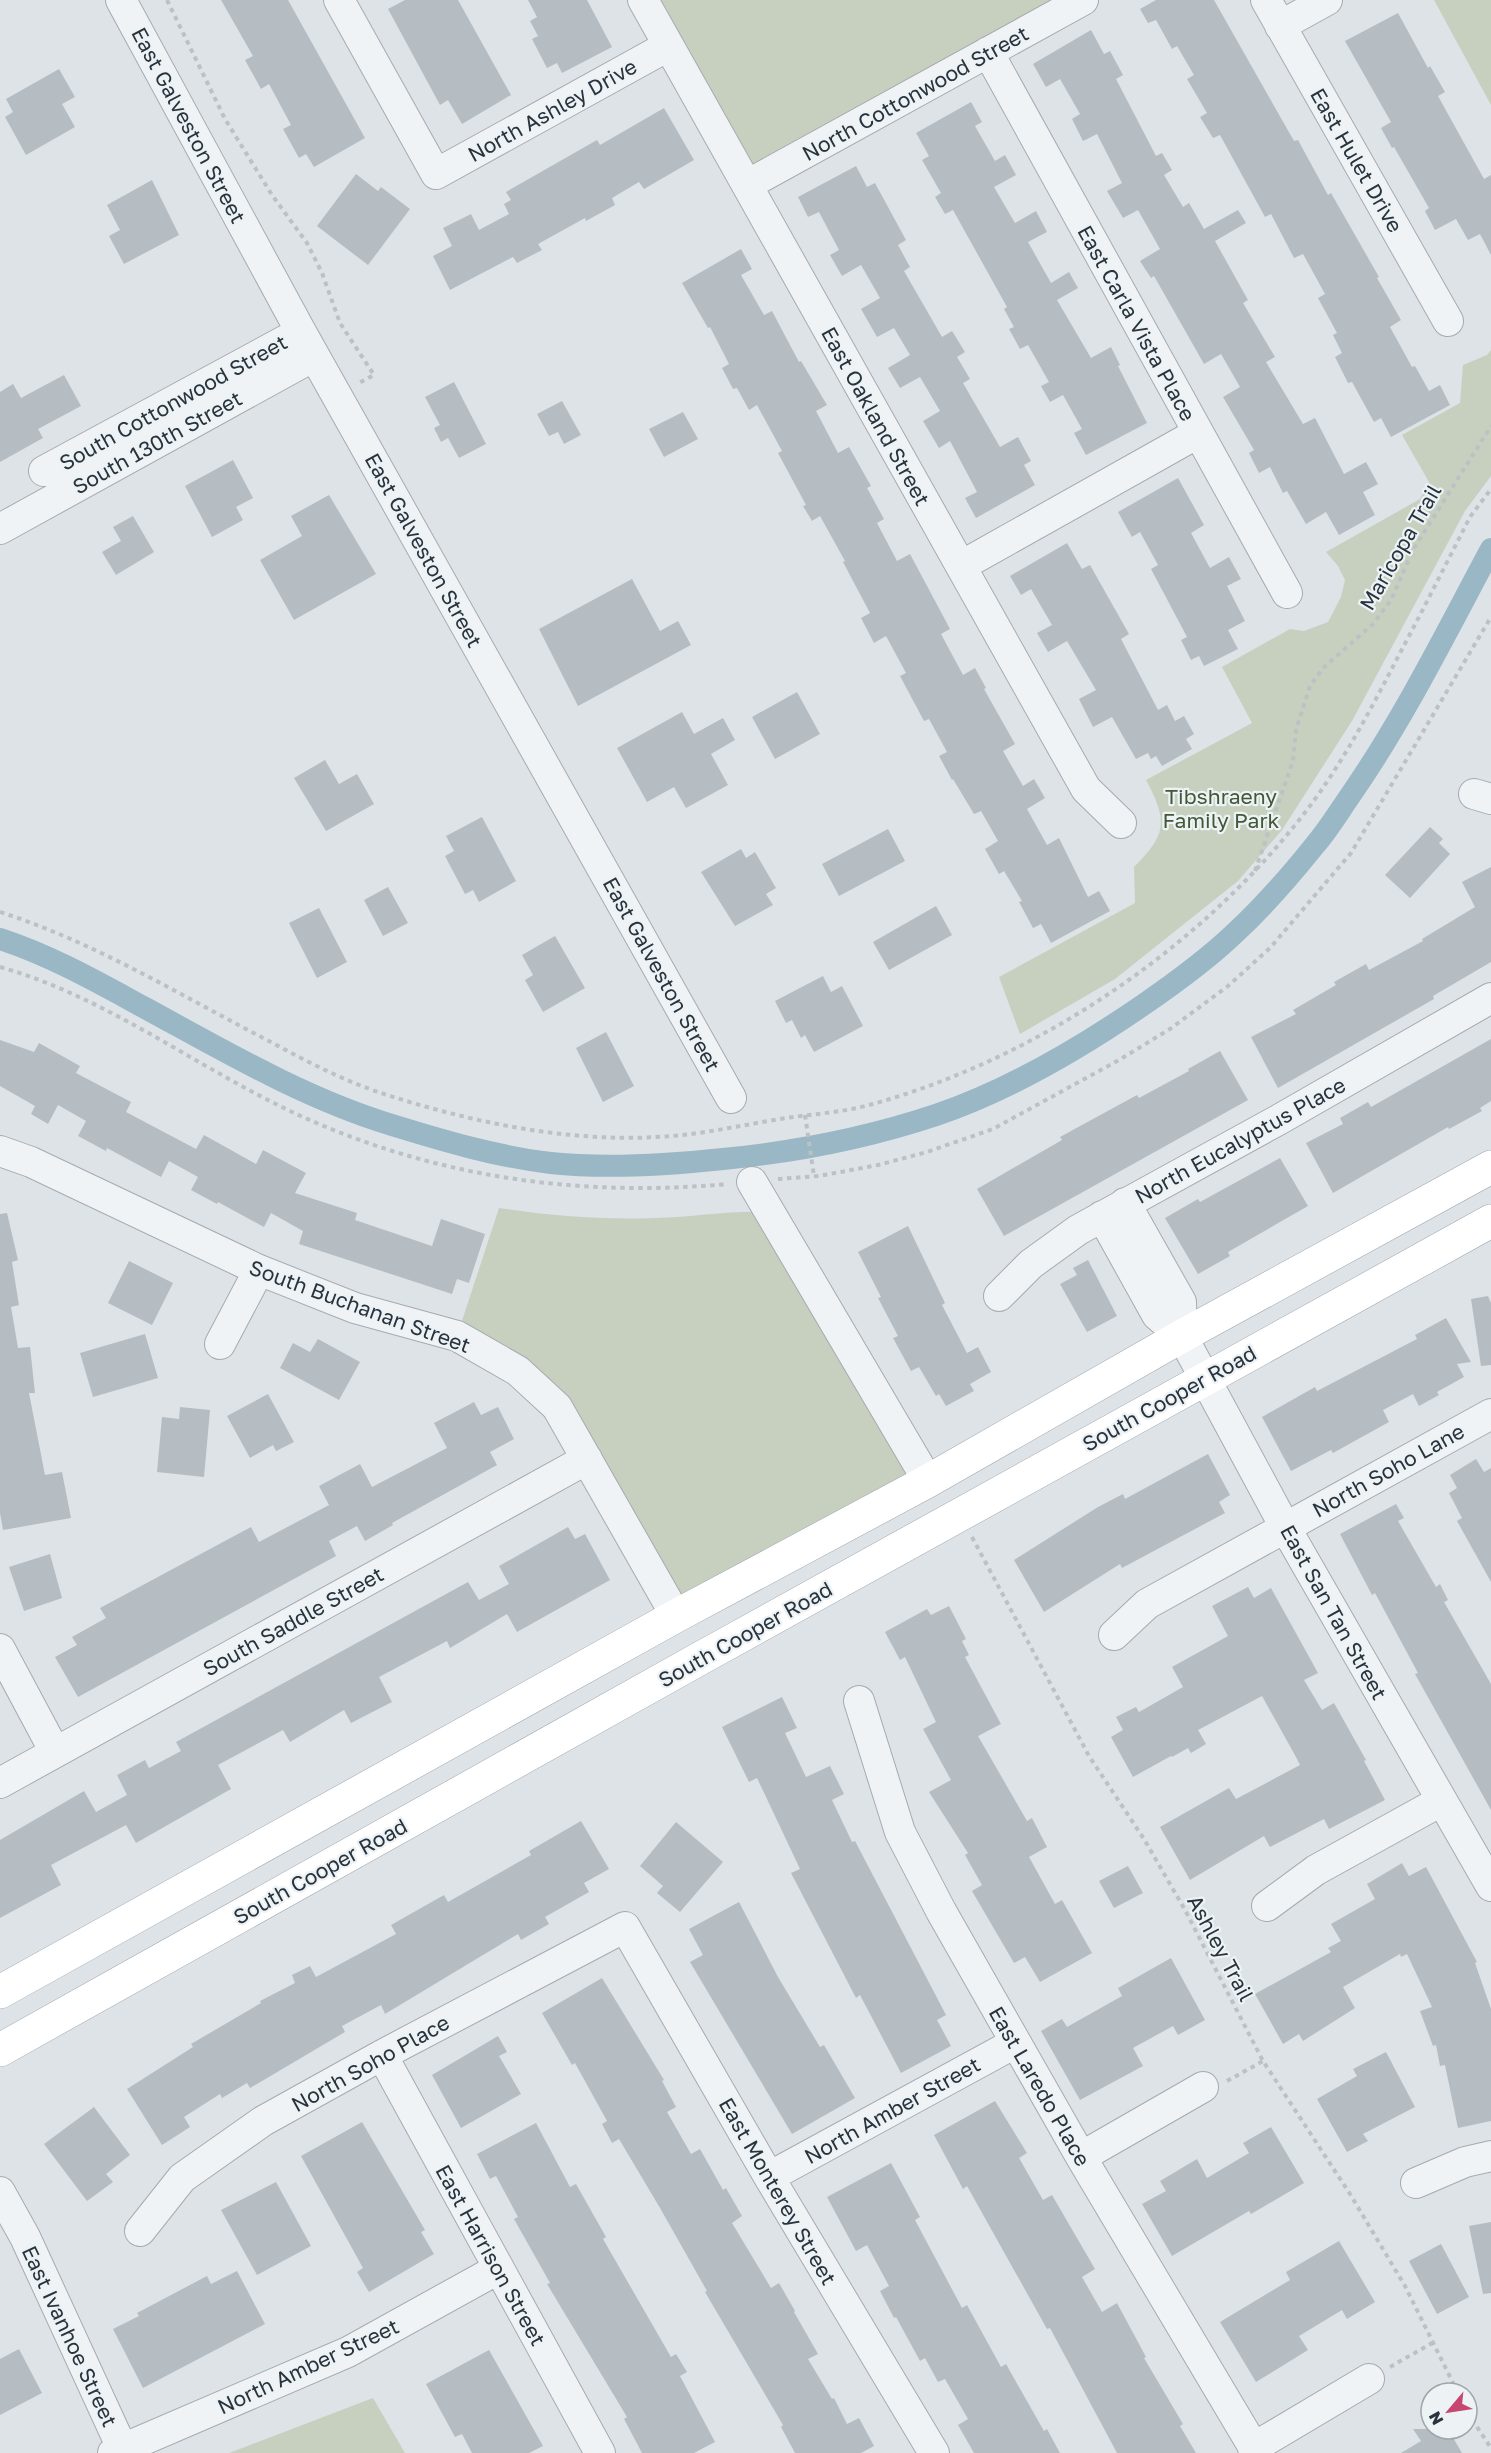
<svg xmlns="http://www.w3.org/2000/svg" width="1491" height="2453" viewBox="0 0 1491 2453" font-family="'Golos Text',sans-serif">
	<rect width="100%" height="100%" fill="#dee3e7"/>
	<path fill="#c7d0bf" d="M661,0H1055L754,167Z
		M1434,0H1491V105Z
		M1491,350V476L1465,511L1352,721L1282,830L1238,881L1115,979L1020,1034L999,977L1135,903L1134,867C1167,834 1168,821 1146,780L1252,723L1222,667L1290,629L1304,631L1328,622L1341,597L1345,580L1338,566L1326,552L1420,499L1429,482L1402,435L1460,403L1463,365L1487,355Z
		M499,1208C552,1216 601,1220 655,1218C694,1217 731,1210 770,1212L928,1481L676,1616L557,1407L457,1336Z
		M373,2398L405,2453H229Z"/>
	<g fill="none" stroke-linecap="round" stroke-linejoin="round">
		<path stroke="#9ab7c6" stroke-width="22" d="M0,939C52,956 99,983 147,1009C226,1052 306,1099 392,1125C444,1141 498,1157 551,1163C608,1169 667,1165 723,1159C795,1152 867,1138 936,1115C1010,1090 1079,1049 1143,1005C1175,983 1208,959 1236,932C1265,905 1291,875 1315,845C1329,829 1340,810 1352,793C1405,716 1447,631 1491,549"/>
	</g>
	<path fill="#b5bdc3" d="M221,0H288L365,138L314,167L306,154L299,158L283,129L291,125L269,84L261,89L245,60L253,56Z
		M405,0H458L511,95L462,124L448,100L440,105L388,9Z
		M528,0H587L612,47L562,73L557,63L547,68L532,39L538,36L530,21L537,17Z
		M1156,0H1214L1294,141L1298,140L1328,195L1331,193L1379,277L1377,278L1401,320L1390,327L1412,367L1415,366L1429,391L1440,385L1450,405L1391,437L1381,418L1374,422L1352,382L1348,383L1335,357L1342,353L1333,335L1337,333L1318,298L1325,294L1303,254L1294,258L1271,214L1265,217L1220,135L1213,138L1200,117L1207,113L1187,79L1194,75L1177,46L1172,49L1156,20L1148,23L1140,9Z
		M1398,13L1428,68L1430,66L1445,92L1438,96L1484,179L1491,175V255L1480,234L1468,240L1456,219L1435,230L1425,211L1429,208L1394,147L1392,148L1381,128L1391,122L1345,41Z
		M1091,30L1104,54L1110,51L1123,75L1116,79L1156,156L1162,153L1172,170L1164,175L1183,207L1189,203L1204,229L1238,210L1246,223L1215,241L1248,300L1243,303L1275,357L1266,362L1303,424L1315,418L1344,474L1366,462L1378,484L1363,492L1375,515L1339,535L1326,512L1306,524L1287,491L1283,493L1270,467L1259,473L1249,453L1254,450L1223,397L1240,387L1221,354L1204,364L1154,276L1151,278L1140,261L1160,249L1138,210L1123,218L1107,191L1122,183L1097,134L1083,141L1072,119L1080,114L1060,79L1046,87L1033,64Z
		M59,69L75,97L62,104L75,127L26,155L5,117L13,112L6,99Z
		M971,102L982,122L975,126L995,161L1005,155L1016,175L994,187L1015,223L1036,211L1047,232L1028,242L1051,283L1069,272L1078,288L1057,300L1091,358L1111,347L1120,365L1118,366L1147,423L1086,455L1074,433L1082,429L1063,395L1050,402L1041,386L1049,382L1028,345L1020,349L1009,329L1014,327L1004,309L1007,307L953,210L945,214L935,197L941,193L922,160L929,156L916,133Z
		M664,108L694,160L644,189L639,182L612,198L615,205L586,221L585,218L538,244L542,250L517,263L513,257L450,290L433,256L452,246L443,228L471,214L479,230L509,214L504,204L511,200L506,192L597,140L600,145Z
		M856,166L867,187L875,183L906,240L898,245L910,267L904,271L942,337L952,331L965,352L957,357L970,379L963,383L1000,447L1018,437L1031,461L1024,465L1035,485L976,518L965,498L977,492L950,441L939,448L923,421L940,411L920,377L900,388L888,368L910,355L894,328L877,337L861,309L880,298L861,265L842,276L830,255L839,250L819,212L808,217L798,197Z
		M356,174L378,191L381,187L410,209L368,265L317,226Z
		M152,180L179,235L124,264L109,236L120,230L107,205Z
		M741,249L752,269L741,275L764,315L772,311L799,362L801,361L827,405L816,411L838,453L849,447L871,486L867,488L884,519L877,523L897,561L910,554L950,629L941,634L963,675L975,668L986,688L984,689L1015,744L1003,751L1023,786L1034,779L1045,798L1027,809L1047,845L1059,838L1088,897L1099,891L1110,911L1051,943L1041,924L1033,928L1019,902L1022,901L1004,871L999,874L985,849L998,841L981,811L974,814L953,779L952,780L939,756L947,752L929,719L924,721L900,676L906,673L886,636L874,643L861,618L870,613L843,562L845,561L820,516L812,521L803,506L806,505L778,453L782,451L757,405L749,410L737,388L733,389L722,368L729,364L710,327L708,328L682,283Z
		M64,375L81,406L38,429L43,438L0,462V392L13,384L21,398Z
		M454,382L486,444L459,458L448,438L441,442L434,428L440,425L425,397Z
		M562,401L581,435L564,444L558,432L549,436L537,414Z
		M683,412L698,439L664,457L649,429Z
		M233,460L253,498L236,507L243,520L212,537L185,486Z
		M1178,478L1204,525L1191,533L1210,568L1229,557L1241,579L1227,586L1245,621L1228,630L1238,649L1204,666L1199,656L1191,660L1181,640L1187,637L1151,569L1158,565L1140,532L1132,537L1118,512Z
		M329,495L376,574L294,620L260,560L302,536L291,516Z
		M133,516L154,552L116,575L102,552L121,541L113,527Z
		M1067,543L1082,569L1090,565L1129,634L1121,639L1158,710L1167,705L1175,721L1184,716L1194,734L1186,739L1192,749L1162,766L1156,756L1151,759L1148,753L1136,759L1112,717L1093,727L1079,699L1096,690L1067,641L1048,652L1037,633L1052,625L1031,589L1021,595L1010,576Z
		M632,579L660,631L678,621L691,645L578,706L539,629Z
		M797,692L820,734L775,759L752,717Z
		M682,712L694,734L723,718L735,740L711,754L728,785L686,808L674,787L647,802L617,748Z
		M325,760L339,784L357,774L374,804L326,831L294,778Z
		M482,817L516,881L479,902L473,890L465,894L445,856L454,851L446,836Z
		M1430,827L1443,839L1439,843L1450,854L1410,898L1385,875Z
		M888,829L905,861L839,896L822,864Z
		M741,849L746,858L755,852L776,888L766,894L773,905L735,926L701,872Z
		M1491,867V962L1433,996L1434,999L1278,1088L1251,1037L1296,1014L1293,1010L1336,985L1334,982L1366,964L1369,970L1423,941L1422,939L1475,907L1462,882Z
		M388,887L408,923L383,936L364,900Z
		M936,906L952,935L889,970L873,942Z
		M319,908L347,962L317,978L289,923Z
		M555,936L585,988L543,1012L525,980L533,975L522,955Z
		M823,976L831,992L842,986L863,1026L814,1052L805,1035L801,1038L792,1020L786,1023L775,1001Z
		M606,1032L634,1086L603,1102L576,1048Z
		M1491,1039V1101L1480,1108L1482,1111L1449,1129L1448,1127L1333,1193L1306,1143L1343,1124L1340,1118L1368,1102L1371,1107Z
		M0,1040L34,1052L39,1043L80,1066L76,1073L131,1102L126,1112L196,1149L204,1135L256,1164L263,1150L306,1173L295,1193L357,1213L355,1220L432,1246L441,1219L485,1234L469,1283L457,1279L452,1294L299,1244L303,1231L271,1213L264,1227L218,1202L217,1204L191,1190L198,1177L169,1161L161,1177L107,1148L106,1151L78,1136L86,1121L58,1105L48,1124L31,1114L35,1106L0,1086Z
		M1220,1051L1248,1100L1004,1236L977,1189L1062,1140L1060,1137L1137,1095L1139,1098L1189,1071L1188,1069Z
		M1280,1158L1308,1206L1228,1252L1230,1256L1198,1274L1165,1218L1198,1199L1200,1202Z
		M7,1213L18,1260L12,1262L19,1305L11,1307L18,1348L30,1347L35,1393H29L45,1475L62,1472L71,1518L3,1530L0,1513V1214Z
		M908,1226L945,1303L942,1305L967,1353L978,1347L991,1372L970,1384L974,1391L946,1406L939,1394L936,1396L919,1367L911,1371L893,1338L898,1336L878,1298L881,1297L858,1252Z
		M1088,1260L1117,1316L1087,1332L1060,1284L1077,1275L1073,1268Z
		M129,1261L173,1283L152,1325L108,1303Z
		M1488,1296L1491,1303V1365L1481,1366L1471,1299Z
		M1446,1318L1471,1362L1457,1364L1464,1377L1437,1392L1439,1395L1419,1406L1413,1394L1383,1410L1389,1422L1333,1453L1331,1450L1291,1471L1262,1417L1315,1387L1317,1391L1417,1339L1415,1335Z
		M145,1334L158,1378L93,1397L80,1353Z
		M318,1339L360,1362L339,1400L280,1368L293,1343L310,1352Z
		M268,1394L294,1442L276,1451L273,1445L250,1458L227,1416Z
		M474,1402L481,1415L498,1407L514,1439L490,1452L497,1465L392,1523L393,1525L365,1541L357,1526L329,1541L336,1556L78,1697L55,1657L77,1645L72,1637L106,1618L100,1608L251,1527L259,1542L329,1505L319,1486L360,1464L372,1487L447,1448L434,1423Z
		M180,1407L210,1410L204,1477L157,1472L162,1417L179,1419Z
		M1208,1454L1230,1495L1219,1502L1225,1513L1122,1568L1120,1564L1044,1612L1014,1560L1098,1507L1123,1494L1125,1499Z
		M1476,1459L1484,1472L1491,1468V1582L1457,1521L1462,1518L1449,1493L1457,1488L1450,1475Z
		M1396,1504L1404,1518L1398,1521L1436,1587L1440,1584L1448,1600L1444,1602L1491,1684V1810L1415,1674L1418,1673L1375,1593L1372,1595L1340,1534Z
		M568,1527L575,1539L585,1534L610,1580L517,1632L507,1614L450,1648L447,1641L379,1677L392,1702L351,1723L344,1710L290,1742L283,1730L218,1765L231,1789L136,1843L126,1825L51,1865L61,1885L0,1918V1840L84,1791L96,1812L127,1795L117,1775L145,1760L149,1768L181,1751L176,1742L468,1582L479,1600L509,1584L499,1566Z
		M50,1554L62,1598L24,1611L9,1567Z
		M1248,1587L1254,1598L1271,1588L1318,1673L1304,1680L1322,1710L1334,1703L1366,1760L1364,1761L1385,1800L1329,1829L1324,1819L1270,1847L1264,1836L1190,1880L1160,1827L1229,1788L1236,1799L1300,1765L1296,1757L1262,1696L1198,1730L1206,1744L1191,1753L1188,1748L1172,1757L1171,1756L1133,1777L1111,1737L1123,1730L1116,1717L1136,1707L1139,1712L1183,1687L1172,1667L1228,1636L1212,1606Z
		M949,1606L966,1639L962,1641L969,1655L965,1657L1001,1724L978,1736L1027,1821L1032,1818L1047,1847L1029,1857L1055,1904L1062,1900L1092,1953L1040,1982L1025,1957L1014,1963L972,1891L982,1885L965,1855L968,1853L929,1792L951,1780L923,1729L936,1722L905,1657L900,1660L885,1632L927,1609L931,1615Z
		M782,1697L797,1728L785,1733L806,1777L830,1766L844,1794L832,1800L852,1842L855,1841L946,2015L937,2020L951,2046L901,2073L860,1995L856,1998L791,1873L800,1869L757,1778L749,1782L722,1727Z
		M581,1821L609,1869L584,1883L589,1892L545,1917L549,1924L521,1940L518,1934L385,2014L381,2005L342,2026L345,2032L250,2088L247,2083L222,2098L220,2094L184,2117L190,2127L162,2145L127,2089L193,2047L191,2044L261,2003L260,2001L295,1983L292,1975L310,1966L316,1977L396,1934L391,1925L444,1895L448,1902L531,1855L529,1851Z
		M676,1822L723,1862L680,1912L657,1893L663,1886L640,1866Z
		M1402,1863L1409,1876L1426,1867L1477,1962L1475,1963L1491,2009V2121L1458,2128L1445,2065L1440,2066L1436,2045L1433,2046L1420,2011L1432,2007L1407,1954L1401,1957L1400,1954L1343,1987L1355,2008L1303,2041L1299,2034L1283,2044L1255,1994L1331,1952L1328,1948L1341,1941L1331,1924L1375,1899L1367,1884Z
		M1128,1866L1143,1893L1114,1908L1099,1881Z
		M739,1902L778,1977L820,2047L824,2045L855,2098L792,2134L690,1962L703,1955L689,1929Z
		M1171,1958L1205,2020L1178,2035L1173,2026L1133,2048L1143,2066L1080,2100L1041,2031L1062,2019L1067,2027L1122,1996L1118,1988Z
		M602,1978L664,2080L662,2081L676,2107L667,2112L691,2154L700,2149L723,2190L726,2188L742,2216L732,2223L771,2288L779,2283L795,2311L794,2312L818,2354L808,2359L832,2399L834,2398L847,2424L859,2418L874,2446L861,2453H795L781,2427L783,2425L705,2292L707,2291L660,2208L619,2139L612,2143L602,2124L607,2121L575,2063L572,2065L542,2013Z
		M498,2036L507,2052L499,2056L521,2094L461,2128L432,2075Z
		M1386,2052L1415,2107L1363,2134L1368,2141L1347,2152L1317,2099L1357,2076L1353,2069Z
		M995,2101L1027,2153L1019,2158L1043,2200L1052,2195L1095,2269L1082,2277L1102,2312L1117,2303L1146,2357L1144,2358L1183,2424L1180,2426L1196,2453H1117L1050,2328L1047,2329L967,2186L963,2189L934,2135Z
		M94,2107L130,2155L106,2174L113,2182L87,2201L44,2144Z
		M362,2122L425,2230L421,2232L434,2254L369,2292L357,2272L363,2268L301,2156Z
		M536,2123L570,2187L576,2184L606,2237L603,2239L671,2357L676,2354L687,2372L680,2376L715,2442L694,2453H642L624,2419L627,2417L547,2284L550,2283L514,2219L518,2217L496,2176L490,2179L477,2154Z
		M1271,2127L1304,2183L1251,2214L1249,2211L1172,2256L1142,2204L1166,2191L1160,2181L1197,2159L1207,2178L1249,2153L1243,2143Z
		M891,2163L920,2217L915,2220L962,2308L967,2305L1001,2367L1006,2364L1044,2431L1047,2429L1060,2453H974L958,2425L968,2419L945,2379L938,2382L925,2358L920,2361L896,2317L894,2318L880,2291L889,2286L867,2245L856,2251L827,2197Z
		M276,2182L311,2246L257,2275L221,2210Z
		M1491,2222V2293L1483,2294L1469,2226Z
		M1339,2241L1375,2302L1347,2319L1342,2310L1299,2336L1308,2350L1256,2382L1220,2322L1290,2280L1286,2272Z
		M1441,2244L1469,2297L1437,2314L1409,2261Z
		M237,2271L265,2324L143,2388L113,2329L139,2316L137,2313L207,2276L211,2284Z
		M19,2349L42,2393L0,2415V2359Z
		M489,2350L543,2446L529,2453H472L462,2434L455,2437L426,2384Z
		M1413,2429H1448L1462,2453H1401L1421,2441Z"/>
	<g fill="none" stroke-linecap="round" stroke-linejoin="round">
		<defs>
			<path id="minor" d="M121,0L301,332L731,1098
				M339,0L436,174L668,46
				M643,0L1086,789L1121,823
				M1266,0L1448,321
				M1280,26L1327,0
				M988,52L1287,593
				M747,185L1083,0
				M44,471L301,332
				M0,529L314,356
				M961,566L1198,433
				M1474,794L1491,799
				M0,1151L31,1162L259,1270L355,1308L457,1336L518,1371L557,1407L676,1616
				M752,1182L928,1481
				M1125,1203L1181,1302L1182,1336
				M1102,1216L1157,1315L1182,1336L1285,1527L1491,1886
				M999,1296L1031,1264L1078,1230L1280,1119L1491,998
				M220,1344L259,1270
				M1114,1635L1147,1604L1491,1414
				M0,1649L55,1752
				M859,1701L900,1832L941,1911L1081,2157L1257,2453
				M0,1783L587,1459
				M1267,1906L1316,1870L1441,1801
				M382,2055L600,2453
				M1081,2157L1203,2087
				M769,2177L1015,2043
				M1416,2183L1465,2162L1491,2156
				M0,2192L25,2237L122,2448
				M140,2231L182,2178L263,2121L382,2055L625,1927L769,2177L934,2453
				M1253,2448L1369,2379
				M113,2453L348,2352L498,2269"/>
			<path id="major" d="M0,1992L676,1616L928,1481L1182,1336L1491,1167
				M0,2050L699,1659L1491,1221"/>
		</defs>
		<use href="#minor" stroke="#a4abb1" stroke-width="32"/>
		<use href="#major" stroke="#9ea9b2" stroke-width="34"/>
		<path stroke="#bcc1c5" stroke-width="4" stroke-dasharray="4.5 4.5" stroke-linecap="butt" d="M167,0L225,119L272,195L307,243L322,273L340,323L374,375L357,384
			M1255,871L1293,761L1296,730L1310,686L1323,668L1373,624L1391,600L1413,550L1491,426
			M0,912C94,942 180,995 267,1040C304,1060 342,1080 381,1093C479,1125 588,1147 691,1134C721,1130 750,1124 780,1119C810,1114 840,1113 869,1105C1035,1060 1198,950 1303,815C1342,765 1371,709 1400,653C1424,608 1447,562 1470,517L1491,489
			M0,967C113,999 206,1075 312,1121C445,1179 585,1197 728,1184
			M805,1115L814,1176
			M778,1179L819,1176L878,1165L927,1152L993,1129L1119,1060L1170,1029L1228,986L1270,948L1351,853L1491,617
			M972,1537L1089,1756L1144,1839L1185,1910L1263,2061L1350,2194L1405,2286L1458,2393
			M1227,2081L1263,2061
			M1390,2367L1434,2342
			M1467,2412L1491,2448"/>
		<use href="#minor" stroke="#f0f3f5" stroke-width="30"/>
		<use href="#major" stroke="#fff" stroke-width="33"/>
	</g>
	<g text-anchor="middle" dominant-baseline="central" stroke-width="4.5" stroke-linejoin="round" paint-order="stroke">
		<g font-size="21" fill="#28333d" stroke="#edf2f5">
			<text transform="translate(915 93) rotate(-29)">North Cottonwood Street</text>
			<text transform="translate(552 110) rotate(-29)">North Ashley Drive</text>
			<text transform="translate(189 125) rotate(62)">East Galveston Street</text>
			<text transform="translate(1357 160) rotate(60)">East Hulet Drive</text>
			<text transform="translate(1137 323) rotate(61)">East Carla Vista Place</text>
			<text transform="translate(173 402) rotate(-29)">South Cottonwood Street</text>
			<text transform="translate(876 416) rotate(61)">East Oakland Street</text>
			<text transform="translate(157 442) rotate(-29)">South 130th Street</text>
			<text transform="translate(1400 547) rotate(-60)">Maricopa Trail</text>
			<text transform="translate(424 550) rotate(61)">East Galveston Street</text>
			<text transform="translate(662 974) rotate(61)">East Galveston Street</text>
			<text transform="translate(1240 1140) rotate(-29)">North Eucalyptus Place</text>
			<text transform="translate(360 1306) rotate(20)">South Buchanan Street</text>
			<text transform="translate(1169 1398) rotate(-29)">South Cooper Road</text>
			<text transform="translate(1388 1470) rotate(-29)">North Soho Lane</text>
			<text transform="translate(1334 1612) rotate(61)">East San Tan Street</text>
			<text transform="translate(293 1621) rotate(-29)">South Saddle Street</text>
			<text transform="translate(745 1634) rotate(-29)">South Cooper Road</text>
			<text transform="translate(320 1871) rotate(-29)">South Cooper Road</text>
			<text transform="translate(1221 1948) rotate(62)">Ashley Trail</text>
			<text transform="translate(370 2063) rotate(-29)">North Soho Place</text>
			<text transform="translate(1040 2086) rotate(60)">East Laredo Place</text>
			<text transform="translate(892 2110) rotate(-29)">North Amber Street</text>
			<text transform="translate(778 2191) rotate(60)">East Monterey Street</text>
			<text transform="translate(491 2255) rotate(61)">East Harrison Street</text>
			<text transform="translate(70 2336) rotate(65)">East Ivanhoe Street</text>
			<text transform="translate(308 2366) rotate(-25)">North Amber Street</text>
		</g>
		<g font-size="21" fill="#425836" stroke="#edf2f5">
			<text x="1221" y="796">Tibshraeny<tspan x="1221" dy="24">Family Park</tspan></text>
		</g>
	</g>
	<g transform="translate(1449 2411) rotate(241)"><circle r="28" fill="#edf2f5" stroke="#9ea6ab" stroke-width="1.5"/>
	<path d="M0-4.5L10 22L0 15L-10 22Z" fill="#c74771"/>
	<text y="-9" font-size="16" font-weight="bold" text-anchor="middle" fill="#28333d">N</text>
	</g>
</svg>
